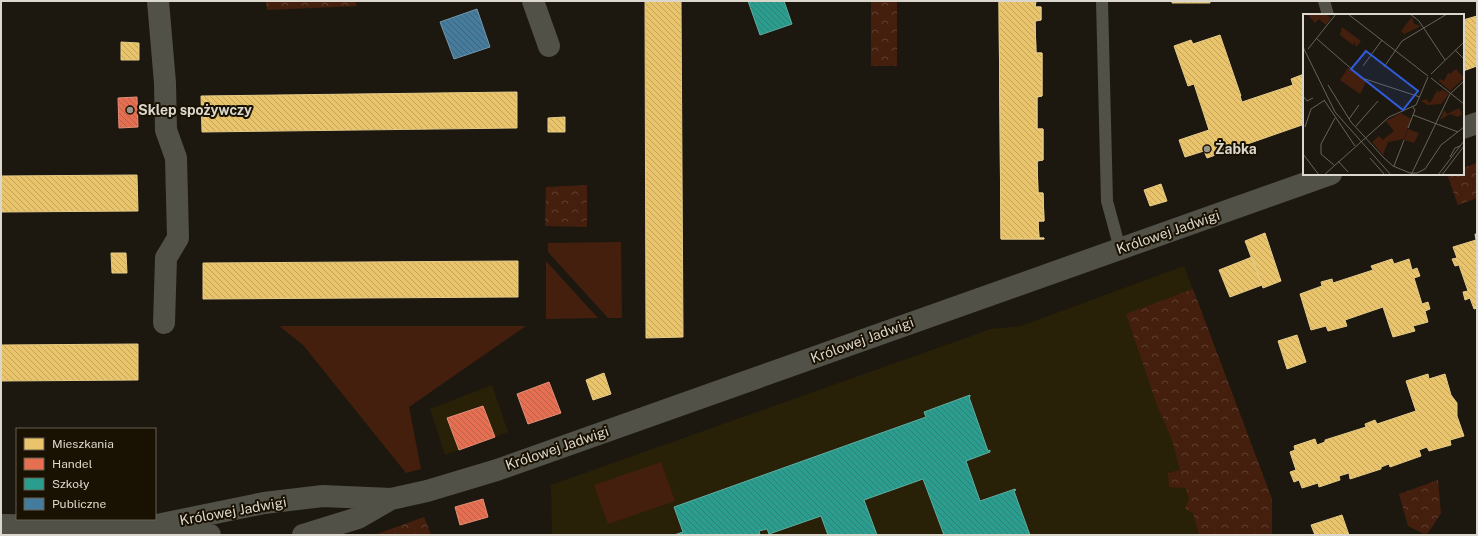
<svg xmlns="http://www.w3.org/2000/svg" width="1478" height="536" viewBox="0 0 1478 536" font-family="'Public Sans',sans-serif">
	<defs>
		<pattern id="forest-crowns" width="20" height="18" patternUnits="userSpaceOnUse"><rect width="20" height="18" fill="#441f0d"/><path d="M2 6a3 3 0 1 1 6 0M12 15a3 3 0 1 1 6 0" fill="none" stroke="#5e3f2f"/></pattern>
		<pattern id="homes-back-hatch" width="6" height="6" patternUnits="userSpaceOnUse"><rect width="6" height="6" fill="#e9c46a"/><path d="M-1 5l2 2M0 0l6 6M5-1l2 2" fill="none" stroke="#bfa35f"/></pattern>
		<pattern id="shops-back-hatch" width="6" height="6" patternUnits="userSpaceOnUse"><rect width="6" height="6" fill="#e76f51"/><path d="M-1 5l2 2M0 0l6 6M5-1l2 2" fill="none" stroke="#b6614b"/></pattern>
		<pattern id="schools-back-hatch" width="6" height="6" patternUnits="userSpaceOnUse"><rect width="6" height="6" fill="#2a9d8f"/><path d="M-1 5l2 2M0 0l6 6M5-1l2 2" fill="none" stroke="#318176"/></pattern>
		<pattern id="public-back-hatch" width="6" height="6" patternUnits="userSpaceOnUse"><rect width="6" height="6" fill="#457b9d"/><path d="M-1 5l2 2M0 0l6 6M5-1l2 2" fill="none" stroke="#446377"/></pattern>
	</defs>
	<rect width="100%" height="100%" fill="#1c180f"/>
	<path fill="#292008" d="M1184,266L1272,499V535H552L551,485L991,329L1021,326Z
		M492,385L508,432L445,455L430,409Z"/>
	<path fill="#441f0d" d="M621,242L622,318H608L548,252V243Z
		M546,261L598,318L546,319Z
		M279,326H526L409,407L421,469L406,473L303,345Z
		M661,462L675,501L608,524L594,485Z"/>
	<path fill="url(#forest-crowns)" d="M266,1H355L357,6L267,10Z
		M871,1H897V66H871Z
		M1477,163V198L1458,205L1447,174H1463V168Z
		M587,185V227L545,226L546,187Z
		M1193,289L1272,499V535H1199L1193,513L1185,509L1189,498L1186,488L1169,487L1168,473L1180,470L1172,440L1157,405L1126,314Z
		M1438,480L1441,513L1428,533L1424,534L1408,526L1399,494Z
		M424,517L431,535H374Z"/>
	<path fill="url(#homes-back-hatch)" stroke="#e5ca87" d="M645,1H681L683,337L646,338Z
		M999,1H1036L1035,7H1041V20L1035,21L1036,53H1042V96L1037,97V129H1043V160L1037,161L1038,193H1043L1044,221H1038L1039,238H1044V239H1001Z
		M999,1H1036L1035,7H1041V20L1035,21L1036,53H1042V96L1037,97V129H1043V160L1037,161L1038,193H1043L1044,221H1038L1039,238H1044V239H1001Z
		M1172,1H1210V3H1172Z
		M1477,16V66L1463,71V20Z
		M1220,35L1241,96H1240L1242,102L1293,85L1291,79L1304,74V126L1302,125L1207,158L1204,151L1185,157L1179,140L1209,130L1194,84L1188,86L1174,46L1191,40L1193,44Z
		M121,42L139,43V60H121Z
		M517,92V128L202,132L201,96Z
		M565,117V132H548V118Z
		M137,175L138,211L1,212V176Z
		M1161,184L1167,201L1150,206L1144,190Z
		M1265,233L1281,281L1263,288L1245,241Z
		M1475,234H1477V308L1474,309L1470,298L1465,300L1463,292L1468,291L1459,265L1455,266L1452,259L1457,258L1453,247L1476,240Z
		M111,253H126L127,273H112Z
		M1252,257L1262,285L1230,297L1219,270Z
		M1392,259L1394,264L1409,259L1412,270L1417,268L1420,276L1414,278L1422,304L1428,302L1430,309L1425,311L1428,322L1413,326L1415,331L1393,337L1383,307L1345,320L1347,326L1328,331L1326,326L1311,330L1300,294L1322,286L1321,282L1332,279L1333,283L1373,270L1371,266Z
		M518,261V297L203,299V263Z
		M1297,335L1306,362L1287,369L1278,341Z
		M138,344V380L1,381V345Z
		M604,373L611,394L593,400L586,380Z
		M1428,374L1429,379L1445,374L1451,395L1457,403V416L1464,436L1450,440L1451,445L1429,451L1427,447L1419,450L1421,456L1390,467L1389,464L1381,467V469L1350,479L1349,473L1339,476L1340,480L1319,487L1318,483L1302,488L1299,480L1294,482L1290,472L1296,470L1290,452L1295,450L1294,446L1315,439L1317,445L1325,442V440L1366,427L1365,424L1375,420L1377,424L1416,411L1406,381Z
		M1342,515L1349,535H1315L1311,525Z"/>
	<path fill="url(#shops-back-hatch)" stroke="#e48e76" d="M137,97L138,127L119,128L118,98Z
		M549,382L561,413L528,424L517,394Z
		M483,406L495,437L459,450L447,418Z
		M483,499L488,517L460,525L455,507Z"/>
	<path fill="url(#schools-back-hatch)" stroke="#5faea1" d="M748,1H784L792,24L760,35Z
		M970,395V397H969L988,451L990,450V452L966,461L980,501L1015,489L1016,490L1014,491L1030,535H944L923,479L864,500L877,535H828L821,516L769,534L767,529L759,531L760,535H674L683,532L674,507L926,417L924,412Z"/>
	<path fill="url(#public-back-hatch)" stroke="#7297ab" d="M477,9L490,47L454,59L440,22Z"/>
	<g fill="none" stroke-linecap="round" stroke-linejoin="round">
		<path stroke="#525147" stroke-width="12" d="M1102,1L1107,201L1120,249
			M1324,1L1328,15"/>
		<path stroke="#525147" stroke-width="22" d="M158,1L165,83L166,130L176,158L178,238L166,258L164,323
			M533,1L549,46
			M1463,128L1477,123
			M1,525L147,527L210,535
			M147,527L264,503L323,496L391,499
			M303,535L358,518L391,499L427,491L497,470L1331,174"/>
	</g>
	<g fill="#99948a" stroke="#191102" stroke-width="1.5">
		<circle cx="130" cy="110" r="4"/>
		<circle cx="1207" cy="149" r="4"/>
	</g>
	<g text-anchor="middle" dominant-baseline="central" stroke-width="4" stroke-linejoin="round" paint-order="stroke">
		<g font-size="14" font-weight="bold" fill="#dcd7cc" stroke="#191102" text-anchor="start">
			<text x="138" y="110">Sklep spożywczy</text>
			<text x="1215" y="149">Żabka</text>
		</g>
		<g font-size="14" fill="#dcd7cc" stroke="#191102">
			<text transform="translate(1168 232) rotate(-19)">Królowej Jadwigi</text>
			<text transform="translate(862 340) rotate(-20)">Królowej Jadwigi</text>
			<text transform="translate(557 448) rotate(-19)">Królowej Jadwigi</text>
			<text transform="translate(233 511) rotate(-10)">Królowej Jadwigi</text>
		</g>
	</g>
	<g transform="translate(1303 14)">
		<rect width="161" height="161" fill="#1c180f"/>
		<path d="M39,13L58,27L54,32H52V28L50,31L37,21ZM156,94L159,100L155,103L147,100L137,106L141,96L144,100ZM105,115L116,119L111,129L101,126Z" fill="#441f0d"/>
		<path d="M4,0H23L28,4L23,11L16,5L12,9ZM109,3L111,10L118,12L101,20L98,17ZM45,54L64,66L57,80L37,66ZM153,55L161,64L147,77L136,67L137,65L141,67L145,59L147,60ZM135,75V78L140,76L146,80L138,90L125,91L118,87L123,85L127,89ZM98,99L108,105L101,125L85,128L80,141L69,128L76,122L80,126L91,117L83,107Z" fill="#441f0d"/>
		<path fill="none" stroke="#69645b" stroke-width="1" d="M45,0L125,62M107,0L116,7L142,46M14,25L59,64L117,83M0,33L32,98L88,161M5,35L33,0M152,36L161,45M60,52L79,26M81,53L99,27L144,0M128,60L161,28M128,64L161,90M25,71L48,108L81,144L90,152L107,159H114L122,155L138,131L161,113M0,82L4,87L10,84M21,86L52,132M110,101L155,118M46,105L56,91M53,112L75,87M2,113L8,95L22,86M105,114L112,96L110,93M0,140L16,161M147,143L152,134L157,132M67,144L82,161M35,147L45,158M31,151L18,140V130L32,104M91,152L101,126M21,161L86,103L113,91L125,63M108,161L147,80L161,67M135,161L161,127M139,161L161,132"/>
		<path fill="#305cd7" fill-opacity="0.15" stroke="#305cd7" stroke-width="2" d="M63,37L115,77L100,96L48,55Z"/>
		<rect width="161" height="161" fill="none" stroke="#dcd7cc" stroke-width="2"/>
	</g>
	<rect width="1478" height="536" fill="none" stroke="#dcd7cc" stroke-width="4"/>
	<rect x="16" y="428" width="140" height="92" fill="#191102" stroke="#676053"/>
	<rect x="24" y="438" width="20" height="12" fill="#e9c46a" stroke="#676053"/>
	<text x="52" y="448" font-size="12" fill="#dcd7cc">Mieszkania</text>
	<rect x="24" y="458" width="20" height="12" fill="#e76f51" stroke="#676053"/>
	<text x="52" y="468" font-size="12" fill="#dcd7cc">Handel</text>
	<rect x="24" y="478" width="20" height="12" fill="#2a9d8f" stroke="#676053"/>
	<text x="52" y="488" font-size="12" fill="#dcd7cc">Szkoły</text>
	<rect x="24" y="498" width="20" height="12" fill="#457b9d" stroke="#676053"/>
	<text x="52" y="508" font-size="12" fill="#dcd7cc">Publiczne</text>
</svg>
